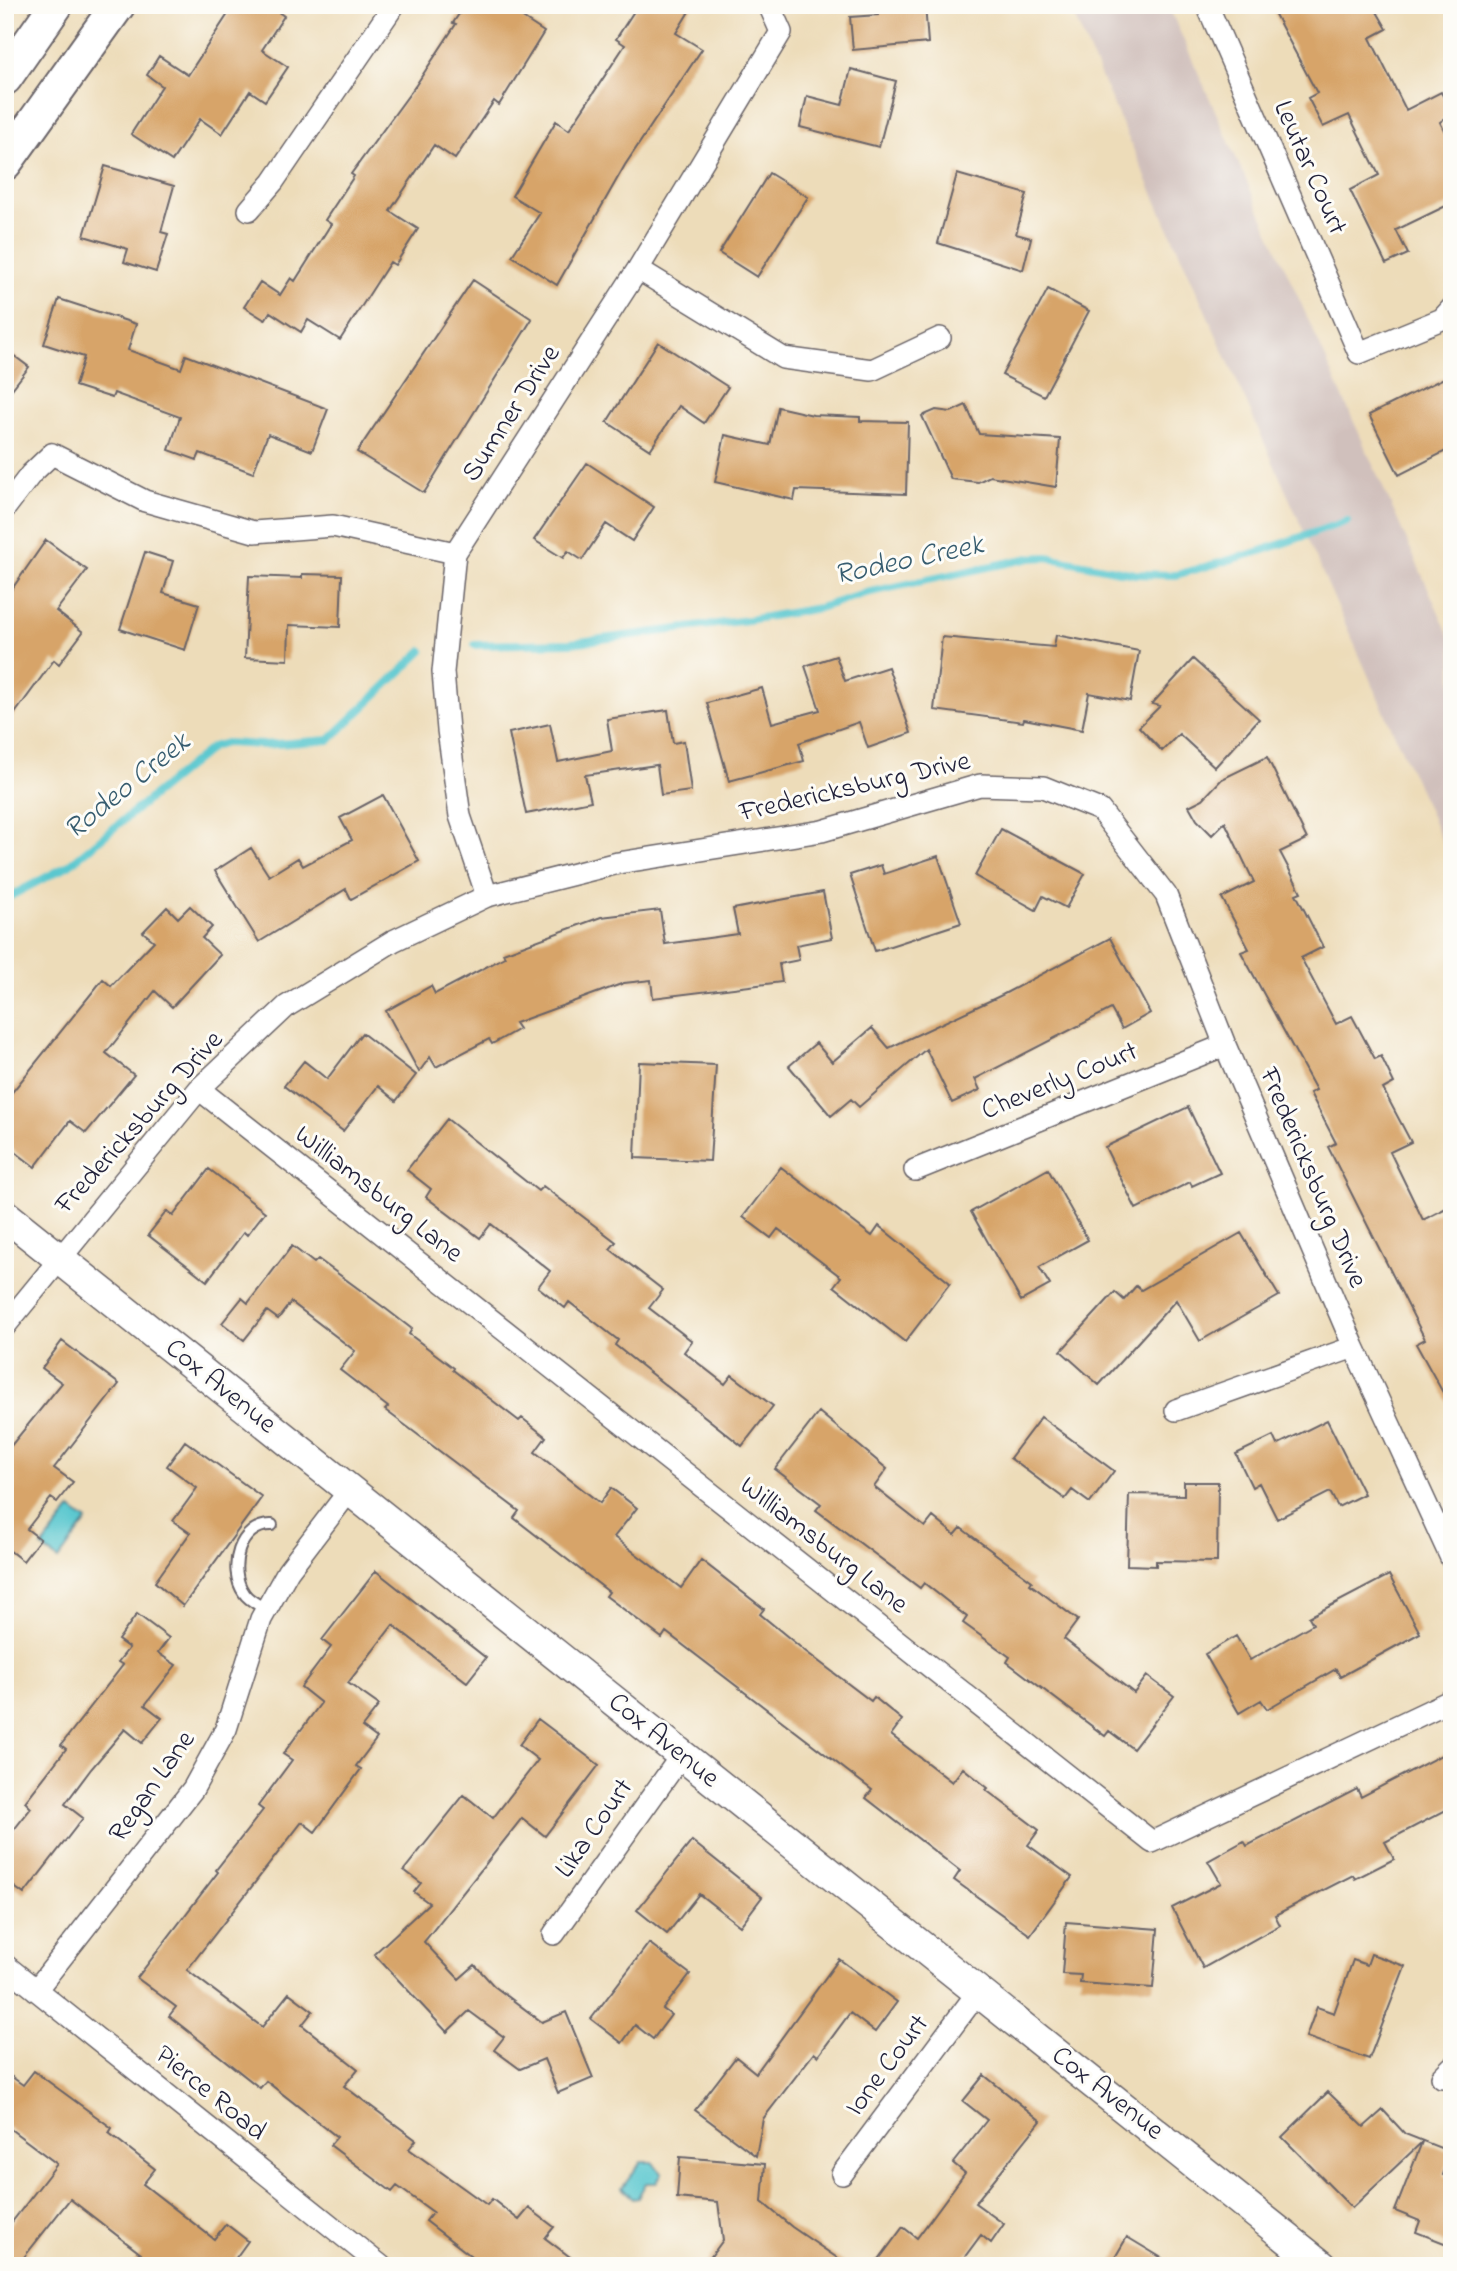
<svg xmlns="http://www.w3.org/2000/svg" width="1457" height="2271" viewBox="0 0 1457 2271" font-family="'Indie Flower',sans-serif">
	<rect width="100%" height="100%" fill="#fdfcf7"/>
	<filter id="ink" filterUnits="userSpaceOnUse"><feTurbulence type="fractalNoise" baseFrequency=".0143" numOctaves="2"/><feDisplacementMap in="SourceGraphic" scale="14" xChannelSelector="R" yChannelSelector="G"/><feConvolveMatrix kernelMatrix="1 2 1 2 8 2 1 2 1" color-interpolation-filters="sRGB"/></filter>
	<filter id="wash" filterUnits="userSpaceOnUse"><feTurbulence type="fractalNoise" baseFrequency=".00686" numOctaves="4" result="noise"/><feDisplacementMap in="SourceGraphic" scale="28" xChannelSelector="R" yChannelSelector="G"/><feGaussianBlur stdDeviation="1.57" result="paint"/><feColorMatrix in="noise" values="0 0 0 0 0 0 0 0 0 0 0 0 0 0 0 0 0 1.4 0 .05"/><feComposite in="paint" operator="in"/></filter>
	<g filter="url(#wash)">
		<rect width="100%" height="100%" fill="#eddcb9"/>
		<path fill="#d0c0bc" d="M1069,5H1168L1452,642V863Z"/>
		<path fill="#5ac7cf" stroke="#3e7485" stroke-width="2" d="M71,1509L87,1521L58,1560L42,1547Z
			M641,2162H652L662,2173L656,2183H646L638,2197L633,2198L622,2188Z"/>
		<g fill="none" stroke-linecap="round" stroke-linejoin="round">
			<path stroke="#5ac7cf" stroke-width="8" d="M475,645L571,643L748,620L819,608L866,593L1030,558L1047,557L1135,574L1176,575L1261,551L1347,521
				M5,899L69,865L212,747L226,743L263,745L329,740L422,651"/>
		</g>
		<g id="blocks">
			<path fill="#d7a469" d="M234,5H268L284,16L262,50L288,67L265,101L250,91L222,134L200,119L172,161L131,134L162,86L147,75L159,56L188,75Z
				M465,5H520L515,13L544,32L499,105L494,101L455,159L434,145L390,211L418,229L395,265L390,262L340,340L308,320L301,332L270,312L265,320L244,307L260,282L280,295L291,278L295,281L331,224L325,220L354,176L351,174L416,85L456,24L453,23Z
				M638,5H693L676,33L702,49L625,165L557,285L512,256L540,213L512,196L556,121L569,130L625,45L616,39Z
				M877,5H925L928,43L853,50L850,17L878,15Z
				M1270,5H1373L1387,29L1370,38L1406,110L1441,92L1452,113L1440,122L1452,146V203L1396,230L1408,254L1386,264L1350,190L1379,175L1349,115L1323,127L1308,98L1317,93Z
				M851,69L896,81L879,147L800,127L807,96L842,105Z
				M105,166L174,186L161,232L168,234L156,272L124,262L128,249L84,236Z
				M769,173L808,197L757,277L719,253Z
				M957,174L1027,194L1016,234L1031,238L1023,270L938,243Z
				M473,280L532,319L424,493L357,452Z
				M1048,289L1089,311L1044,396L1002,375Z
				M59,299L136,324L128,350L181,369L186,355L328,409L312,451L268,434L253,473L200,453L197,460L169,450L180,417L114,393L112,398L75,386L84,357L44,344Z
				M658,342L728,387L704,423L679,406L650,450L607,422Z
				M5,349L29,367L5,398Z
				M1452,374V448L1399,475L1369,415Z
				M966,405L979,434L1060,439L1056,487L990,476L978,482L951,479L922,416L936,410L951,412Z
				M778,407L813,415L860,417V421L908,422L906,494L796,490L794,500L715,482L725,435L770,445Z
				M587,463L654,507L632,541L606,524L582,560L568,551L563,558L534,540Z
				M46,540L87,570L56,611L83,632L59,664L54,660L5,727V599Z
				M145,552L173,561L163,593L199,604L185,650L120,629Z
				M302,574L342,575L340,627L289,625L288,660L245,658L249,576L302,578Z
				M1056,635L1139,651L1130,701L1089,693L1082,730L1024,719L1023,722L934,710L942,637L1054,647Z
				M836,656L845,681L888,667L911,733L868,748L859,722L799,743L804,761L729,781L707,703L762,688L772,723L820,710L805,666Z
				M1193,659L1259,719L1215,767L1179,734L1162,751L1139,727L1160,706L1152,704Z
				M668,710L673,743L684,741L691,791L661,795L657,765L585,775L591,801L526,814L509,733L550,724L558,762L612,751L607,719Z
				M1267,757L1307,839L1280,852L1301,892L1296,894L1323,947L1301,958L1336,1024L1352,1016L1375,1059L1381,1056L1394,1083L1383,1089L1411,1142L1390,1152L1423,1220L1452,1205V1409L1416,1344L1425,1339L1328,1147L1336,1143L1310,1093L1316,1090L1241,952L1249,949L1222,898L1254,882L1225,822L1212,835L1197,820L1189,806L1203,799L1222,779Z
				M383,795L419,861L351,899L346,889L259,942L215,871L251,848L269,876L298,858L303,866L352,840L340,818Z
				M1001,829L1085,874L1066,908L1043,896L1036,910L975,876Z
				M938,856L961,923L875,951L850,875L881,865L884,874Z
				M823,892L832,938L796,945L799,960L779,964L782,982L653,998L651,980L624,983L515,1023L519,1029L492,1044L489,1039L436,1067L430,1057L419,1072L386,1011L431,986L435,994L505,957L503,953L601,917L660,910L665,944L738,934L733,909Z
				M190,906L212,927L202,938L220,955L172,1007L155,991L106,1053L134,1075L86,1133L70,1121L35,1167L5,1144V1101L103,979L111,986L154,941L143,932L167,907L178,918Z
				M1110,938L1150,1013L1122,1029L1111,1009L975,1079L980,1090L952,1103L926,1049L859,1107L851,1099L831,1116L789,1066L816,1043L832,1062L872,1028L889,1048L1002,995Z
				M362,1033L416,1075L396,1101L378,1086L343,1131L284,1086L304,1061L327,1079Z
				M639,1062L716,1065L710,1161L635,1158Z
				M1188,1107L1220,1173L1192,1186L1190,1182L1136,1209L1105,1147Z
				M447,1119L538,1191L543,1186L616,1242L610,1249L663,1290L649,1308L692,1341L684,1352L725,1384L732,1375L773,1406L742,1446L615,1345L618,1340L569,1302L565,1308L538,1287L550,1271L491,1224L480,1238L426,1197L431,1189L407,1170Z
				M781,1167L872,1236L879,1226L950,1283L905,1342L834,1286L841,1277L778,1229L771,1238L743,1217Z
				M209,1169L265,1212L247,1235L244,1232L207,1281L148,1235L167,1211L173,1216Z
				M1048,1169L1088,1240L1039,1267L1050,1285L1021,1301L971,1212Z
				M1241,1233L1279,1296L1200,1341L1176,1300L1099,1385L1061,1351L1115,1292L1124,1300L1136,1286L1141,1290Z
				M292,1246L314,1263L318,1259L386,1309L412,1329L409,1334L454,1368L453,1370L519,1421L522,1418L546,1437L535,1452L600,1503L611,1488L637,1508L614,1537L681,1588L701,1560L764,1609L760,1614L805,1651L871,1701L874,1697L902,1720L891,1735L952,1782L963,1768L988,1788L986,1790L1039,1830L1028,1845L1072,1877L1030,1935L954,1880L960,1871L866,1798L872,1790L666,1632L662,1638L606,1596L609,1592L514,1518L519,1511L385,1410L388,1407L340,1370L355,1351L291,1302L278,1319L267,1311L244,1340L222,1323L242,1298L248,1303Z
				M62,1341L119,1384L54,1468L73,1482L57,1502L51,1498L27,1529L40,1539L23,1561L10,1551L5,1558V1453L62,1383L42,1368Z
				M819,1412L887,1469L874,1487L925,1527L933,1517L955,1535L961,1528L1032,1581L1030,1584L1078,1620L1064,1639L1134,1693L1147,1676L1174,1696L1133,1749L1109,1731L1105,1736L1007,1662L1010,1657L963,1623L967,1617L924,1583L920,1588L816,1510L821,1504L775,1469Z
				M1041,1417L1114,1471L1090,1503L1072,1490L1065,1499L1010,1458Z
				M1327,1420L1364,1494L1338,1507L1330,1492L1277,1519L1259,1483L1252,1487L1236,1454L1273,1436L1277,1445Z
				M185,1441L262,1497L183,1606L155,1582L190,1533L173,1521L197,1488L167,1466Z
				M1184,1482H1218L1217,1562L1156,1561V1566L1127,1565L1129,1494L1184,1495Z
				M376,1571L486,1658L467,1682L393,1625L348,1683L379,1705L362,1727L377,1738L356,1766L361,1769L315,1832L302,1822L187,1970L262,2027L289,1993L313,2011L302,2025L358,2069L344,2086L416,2140L409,2149L487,2205L492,2199L519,2220L529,2208L554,2227L545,2238L582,2266H484L426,2221L433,2212L397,2186L392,2192L330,2145L337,2137L266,2081L260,2088L169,2016L176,2007L137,1978L218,1872L216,1870L263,1810L258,1806L292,1760L283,1754L321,1703L301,1687L331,1647L322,1640Z
				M1389,1575L1420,1633L1340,1677L1336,1669L1267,1709L1261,1700L1239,1713L1205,1654L1236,1636L1250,1660L1313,1624L1309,1617Z
				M137,1614L169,1638L158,1653L176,1665L145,1705L162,1718L142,1743L125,1729L91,1769L65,1804L83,1818L24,1894L5,1880V1841L31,1808L25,1802L66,1749L61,1745L123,1665L118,1662L129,1648L118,1640Z
				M538,1719L599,1765L545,1836L522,1818L424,1942L459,1979L475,1965L494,1986L542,2022L566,2012L593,2078L558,2093L544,2059L520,2069L494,2050L504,2037L469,2011L447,2032L374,1954L429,1903L414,1892L421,1883L404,1870L464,1795L493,1818L538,1760L519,1745Z
				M1445,1753L1452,1767V1807L1385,1842L1394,1859L1355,1879L1353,1875L1275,1915L1280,1925L1203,1968L1172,1908L1221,1883L1208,1861L1244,1841L1247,1846L1357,1789L1361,1797Z
				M692,1841L762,1897L740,1926L699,1894L667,1934L637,1910Z
				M1066,1922L1158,1929L1153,1988L1080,1983L1081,1975L1062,1974Z
				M649,1943L690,1974L663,2009L671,2015L653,2039L635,2025L622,2043L591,2019Z
				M1371,1954L1405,1966L1369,2059L1306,2037L1317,2007L1334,2013L1353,1960L1367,1965Z
				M839,1959L897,2002L875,2032L850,2013L818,2056L814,2053L763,2119L756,2156L695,2110L736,2057L756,2073Z
				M34,2071L112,2128L109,2133L155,2169L143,2184L214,2239L226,2224L248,2241L230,2266H131L141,2254L70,2199L17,2266H5V2231L57,2164L5,2125V2072L23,2085Z
				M984,2075L1041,2121L975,2203L1004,2224L991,2243L981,2235L958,2266H874L903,2227L917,2238L965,2173L953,2163L987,2120L963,2101Z
				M1328,2092L1364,2127L1383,2110L1405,2134L1451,2152L1443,2175L1452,2179V2246L1416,2232L1420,2221L1395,2211L1422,2142L1352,2208L1282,2137Z
				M680,2157L765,2164L762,2202L792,2227L849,2266H704L723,2240L718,2202L677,2198Z
				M1127,2237L1175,2266H1110Z"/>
		</g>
	</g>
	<g filter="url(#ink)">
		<use href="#blocks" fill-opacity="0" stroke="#696367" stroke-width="2"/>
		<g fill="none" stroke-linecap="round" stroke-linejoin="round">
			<defs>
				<path id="lane" d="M266,1609C259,1605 248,1600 244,1593C227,1569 239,1524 272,1525"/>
				<path id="street" d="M1207,5L1359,353L1442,319L1452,308
					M249,210L273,182L394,5
					M638,269L783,358L872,370L940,338
					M5,508L31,474L52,454L145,501L254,532L333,526L455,553
					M487,896L460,816L448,730L443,672L455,553L638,269L781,32L769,5
					M199,1089L1152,1842L1452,1700
					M915,1170L1225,1045
					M5,1326L199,1089L287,1006L393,941L487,896L618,863L822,831L980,785L1043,787L1100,810L1166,895L1225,1045L1354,1347L1452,1560
					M1176,1410L1354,1347
					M554,1934L681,1756
					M5,1965L381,2266
					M36,1990L193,1789L226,1729L261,1619L288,1571L349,1491
					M1442,2077L1452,2067
					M842,2174L978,1992"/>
				<path id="secondary" d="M5,1215L1322,2266"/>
				<path id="primary" d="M5,78L56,5
					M5,163L118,5"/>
			</defs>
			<use href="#lane" stroke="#696367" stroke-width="14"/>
			<use href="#street" stroke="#696367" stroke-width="24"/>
			<use href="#secondary" stroke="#696367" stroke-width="33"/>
			<use href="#primary" stroke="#696367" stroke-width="37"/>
			<use href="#lane" stroke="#fff" stroke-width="10"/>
			<use href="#street" stroke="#fff" stroke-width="21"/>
			<use href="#secondary" stroke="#fff" stroke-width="30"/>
			<use href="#primary" stroke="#fff" stroke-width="33"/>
		</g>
	</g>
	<g text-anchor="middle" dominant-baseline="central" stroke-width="6" stroke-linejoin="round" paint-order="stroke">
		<g font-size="28" fill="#22223b" stroke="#fdfcf7">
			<text transform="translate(1309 168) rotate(66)">Leutar Court</text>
			<text transform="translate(512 414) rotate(-57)">Sumner Drive</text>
			<text transform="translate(855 788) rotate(-13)">Fredericksburg Drive</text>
			<text transform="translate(1060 1082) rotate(-22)">Cheverly Court</text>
			<text transform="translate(140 1123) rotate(-48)">Fredericksburg Drive</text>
			<text transform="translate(1312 1178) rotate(67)">Fredericksburg Drive</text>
			<text transform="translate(378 1195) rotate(38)">Williamsburg Lane</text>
			<text transform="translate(220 1387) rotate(39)">Cox Avenue</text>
			<text transform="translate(823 1546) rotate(38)">Williamsburg Lane</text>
			<text transform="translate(663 1741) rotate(39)">Cox Avenue</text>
			<text transform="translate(153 1787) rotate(-55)">Regan Lane</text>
			<text transform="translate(595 1829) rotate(-55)">Lika Court</text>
			<text transform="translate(888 2066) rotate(-53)">Ione Court</text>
			<text transform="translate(210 2094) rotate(39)">Pierce Road</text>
			<text transform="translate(1107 2094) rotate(38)">Cox Avenue</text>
		</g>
		<g font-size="30" font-style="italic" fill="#365c6f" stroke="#fdfcf7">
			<text transform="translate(909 561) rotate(-12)">Rodeo Creek</text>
			<text transform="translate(128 787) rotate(-39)">Rodeo Creek</text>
		</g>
	</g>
	<rect width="1457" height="2271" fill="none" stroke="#fdfcf7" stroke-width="28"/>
</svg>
